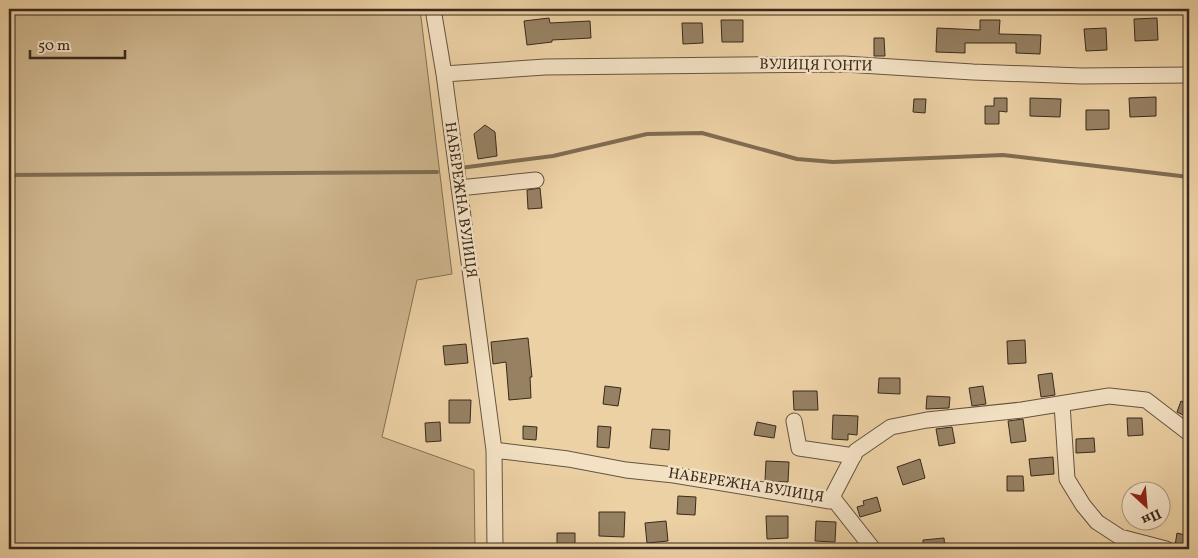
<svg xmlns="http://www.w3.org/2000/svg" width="1198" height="558" viewBox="0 0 1198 558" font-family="Vollkorn,serif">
	<rect width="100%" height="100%" fill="#ecd1a4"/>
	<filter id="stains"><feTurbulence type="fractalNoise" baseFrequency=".004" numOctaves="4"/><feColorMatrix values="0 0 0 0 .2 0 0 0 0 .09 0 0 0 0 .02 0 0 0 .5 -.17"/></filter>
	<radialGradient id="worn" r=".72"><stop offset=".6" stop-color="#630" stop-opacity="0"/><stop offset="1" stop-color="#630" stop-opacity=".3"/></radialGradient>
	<path fill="#ceb58d" stroke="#847055" d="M9,9H420L452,274L417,280L382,437L474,470L475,549H9Z"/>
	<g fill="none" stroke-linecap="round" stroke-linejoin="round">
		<path stroke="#806c52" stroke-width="4" d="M460,168L553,156L647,134L702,133L797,159L833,162L1003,155L1189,177
			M9,175L437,172"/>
	</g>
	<path fill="#968163" stroke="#392a1d" d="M549,18L550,23L590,21L591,38L552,40V42L527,45L524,21Z
		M1157,18L1158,40L1135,41L1134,19Z
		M721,20H743V42H722Z
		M980,20H1000L999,34L1041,35L1040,54L1016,53V43H965V53L936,52L937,28L980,30Z
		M682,23H702L703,43L683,44Z
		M1106,28L1107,50L1086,51L1084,29Z
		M874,38H884L885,56H874Z
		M1156,97V116L1130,117L1129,98Z
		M994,98H1007V112L999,111V124H985V106H994Z
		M1030,98L1061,99L1060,117L1030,116Z
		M914,99H926L925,113L913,112Z
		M1086,110H1109V129L1086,130Z
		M485,125L495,132L497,156L478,159L474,134Z
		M540,188L542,208L528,209L527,190Z
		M528,338L532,377H530L531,398L509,400L506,362L493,364L491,342Z
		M1025,340L1026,363L1008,364L1007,341Z
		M466,344L468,363L445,365L443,346Z
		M1052,373L1055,395L1041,397L1038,375Z
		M879,378H900V394L878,393Z
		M605,386L621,388L618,406L603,404Z
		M983,386L986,404L972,406L969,388Z
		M793,391H817L818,410H794Z
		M927,396L950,397L949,408L926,409Z
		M449,400H471L470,423H449Z
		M1181,401L1189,405V418L1177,412Z
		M833,415L858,416L857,435L848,434V440L832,439Z
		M1127,418H1142L1143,435L1128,436Z
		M1023,419L1026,441L1011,443L1008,421Z
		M440,422L441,441L426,442L425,423Z
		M757,422L776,426L774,438L754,435Z
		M523,426L537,427L536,440L523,439Z
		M598,426L611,427L609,448L597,447Z
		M952,427L955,443L939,446L936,429Z
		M652,429L670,430L669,450L650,448Z
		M1094,438L1095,452L1076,453V439Z
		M1053,457L1054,474L1031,476L1029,459Z
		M920,459L925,478L903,485L897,467Z
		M766,461L789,462L788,482L765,481Z
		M1007,476H1023L1024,491H1007Z
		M678,496L696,497L695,515L677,514Z
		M877,497L881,511L860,517L857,507L864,505L863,501Z
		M599,512H625L624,537L599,536Z
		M766,516H788V538L767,539Z
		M666,521L668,541L647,543L645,523Z
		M816,521L836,522L835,542L815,541Z
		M557,533H575V546L557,547Z
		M1177,533L1189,536V549L1175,546Z
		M944,538L945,549H923V540Z"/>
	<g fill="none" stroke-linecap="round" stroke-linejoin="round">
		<defs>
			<path id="minor" d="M433,9L444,74L494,450L495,549
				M444,74L545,67L844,64L973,72L1081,76L1189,75
				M459,188L536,180
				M1062,404L1067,479L1083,505L1097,522L1120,537L1166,549
				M794,421L799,448L854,456
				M494,450L568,459L626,470L674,475L830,501L856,451L891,427L927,420L1022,410L1109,396L1146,400L1189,433
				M832,497L873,549"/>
		</defs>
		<use href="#minor" stroke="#66543f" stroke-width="17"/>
		<use href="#minor" stroke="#f3e1c4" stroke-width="15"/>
	</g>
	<g text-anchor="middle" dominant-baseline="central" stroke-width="5" stroke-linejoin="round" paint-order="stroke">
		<g font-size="15" fill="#392a1d" stroke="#f3e1c4">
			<text transform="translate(816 66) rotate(1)">ВУЛИЦЯ ГОНТИ</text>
			<text transform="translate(460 200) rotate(82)">НАБЕРЕЖНА ВУЛИЦЯ</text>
			<text transform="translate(746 486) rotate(9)">НАБЕРЕЖНА ВУЛИЦЯ</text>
		</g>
	</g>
	<rect width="1198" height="558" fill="none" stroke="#ecd1a4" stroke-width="30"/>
	<rect x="10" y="10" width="1178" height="538" fill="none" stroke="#392a1d" stroke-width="2.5"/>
	<rect x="15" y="15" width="1168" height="528" fill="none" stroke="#392a1d"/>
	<g transform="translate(1146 506) rotate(154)"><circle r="24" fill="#f3e1c4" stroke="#a99881"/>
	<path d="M0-4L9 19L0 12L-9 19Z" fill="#8f2418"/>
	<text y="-8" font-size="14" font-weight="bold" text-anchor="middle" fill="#392a1d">Пн</text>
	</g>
	<path d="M30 50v8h95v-8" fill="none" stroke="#392a1d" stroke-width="2.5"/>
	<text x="38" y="50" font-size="15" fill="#392a1d" stroke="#f3e1c4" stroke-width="4" paint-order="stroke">50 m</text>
	<rect width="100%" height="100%" filter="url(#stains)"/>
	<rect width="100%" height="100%" fill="url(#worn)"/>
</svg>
